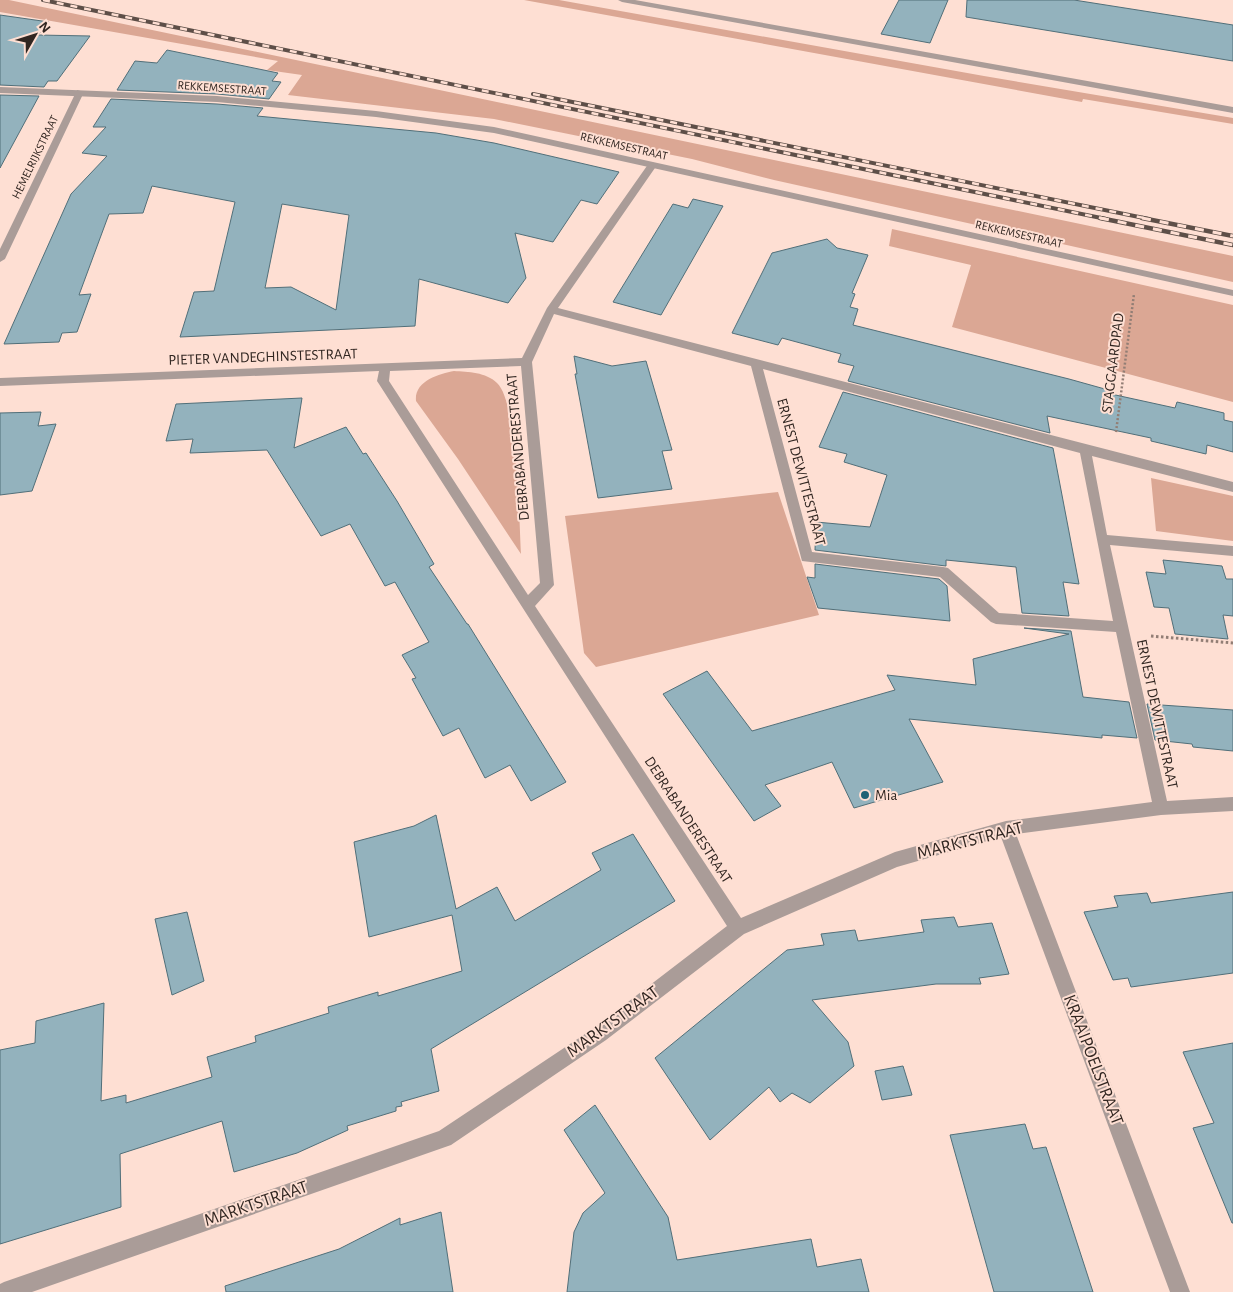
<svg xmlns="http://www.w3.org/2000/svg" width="1233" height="1292" viewBox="0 0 1233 1292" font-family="'Alegreya Sans',sans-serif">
	<rect width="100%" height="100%" fill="#fedfd3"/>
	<path fill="#dba794" d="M0,0H9L1233,256V282L774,180L692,159L494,119L288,95L302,75L267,70L278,61L0,12Z
		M524,0H559L984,76L1233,118V124L1083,99L1082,102Z
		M892,229L1233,305V402L952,327L971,265L889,246Z
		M454,371C468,372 486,372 497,383C518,402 519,522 521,554L458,459L416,401C414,381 439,374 454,371Z
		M1151,478L1233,496V541L1156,531Z
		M778,492L819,615L596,667L584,653L565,516Z"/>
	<path fill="#93b2bd" stroke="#516f79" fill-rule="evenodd" d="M899,0H948L930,43L881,34Z
		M967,0H1074L1233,25V61L966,17Z
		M0,15L49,22L38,35L90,36L57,81H48L44,87L0,85Z
		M167,50L278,73L272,81L281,82L269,99L217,94L117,90L135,61L157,63Z
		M0,95L39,96L0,168Z
		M111,99L217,104L263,108L257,116L436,133L494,143L619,172L597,204L581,200L553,242L515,233L526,278L508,303L419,279L415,326L180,337L194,292L214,291L235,202L152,186L143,213L109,214L79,295L91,294L77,332L62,333L59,342L4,344L71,194L107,156L82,153L106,127H93ZM282,204L349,215L336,310L291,287L265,288Z
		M693,199L723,206L661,315L613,302L673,204L688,208Z
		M827,239L837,248L868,255L852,293L855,294L850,307L858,309L853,325L1069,379L1112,391L1111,394L1175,408L1177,402L1224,413V420L1233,422V452L1207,445L1206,454L1151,441V438L1047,416L1050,433L848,381L854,366L838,362L841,354L782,338L778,345L732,333L772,253Z
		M574,356L612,366L646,361L672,450L662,451L672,489L598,498L575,374H577Z
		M843,392L1053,448L1079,584L1063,582L1069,616L1022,613L1016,567L946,560V566L815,550L816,522L870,527L887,475L844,462L847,454L819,447Z
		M302,398L294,448L346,427L363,454L366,453L397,501L434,564L429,567L467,624H468L566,782L531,801L510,765L485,778L459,728L443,736L412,679L416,678L402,655L429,642L395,582L385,586L350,524L321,536L267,450L190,453L193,439L166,441L176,404Z
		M41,412L38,426L56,424L32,491L0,495V413Z
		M1163,560L1222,566L1226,579H1233V616L1223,615L1228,639L1175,634L1169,608L1154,607L1146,572L1166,574Z
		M815,564L939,579L947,586L950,621L818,608L807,577L815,578Z
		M1024,628L1071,631L1083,697L1129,702L1137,738L1102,735V738L909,719L943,782L854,808L832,762L765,785L781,806L754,821L663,694L707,671L752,731L895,690L887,675L976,685L973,659L1069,634Z
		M1147,704L1233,710V751L1193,747L1192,744L1155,740Z
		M436,815L456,909L497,887L515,921L601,870L592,853L633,834L675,901L431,1049L439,1091L401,1102L402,1106L396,1107V1111L347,1126L348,1130L297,1153L234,1172L222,1121L120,1154L121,1207L0,1244V1050L35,1043L36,1021L104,1003L101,1101L126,1095V1103L212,1077L207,1057L256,1042L255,1036L329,1013L328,1007L378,992V996L462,971L452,915L369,937L354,842L414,826Z
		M1233,892V973L1131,987L1128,978L1113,980L1084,912L1118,907L1114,896L1147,893L1151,903Z
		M187,912L204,981L172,995L155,919Z
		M954,917L958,927L992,923L1009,974L979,978L981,984H936L812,1000L848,1042L854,1066L810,1103L792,1093L780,1102L769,1087L710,1140L655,1058L787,950L824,945L821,934L855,930L858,941L924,932L921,920Z
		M1233,1043V1223H1232L1193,1128L1214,1123L1183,1052Z
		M903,1066L912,1095L882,1100L875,1071Z
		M595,1105L668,1217L677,1260L811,1239L817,1267L861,1259L869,1292H567L574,1232L583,1213L605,1193L564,1130Z
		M1025,1124L1033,1149L1046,1147L1093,1292H994L950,1135Z
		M441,1212L453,1292H226L225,1286L339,1249L400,1218V1225Z"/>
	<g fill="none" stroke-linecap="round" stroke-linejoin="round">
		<path stroke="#927e75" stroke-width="2.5" stroke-dasharray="2 2" stroke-linecap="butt" d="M1116,432L1134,294"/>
		<path stroke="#927e75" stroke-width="3" stroke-dasharray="2.5 2.5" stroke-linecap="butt" d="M1151,636L1233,643"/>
		<path fill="#aa9c98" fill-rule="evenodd" d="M618,0H635L1233,107V113L622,2Z"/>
		<path fill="#aa9c98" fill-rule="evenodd" d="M77,90L84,92L5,259L0,262V249Z
			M652,162L657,165L558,308L1233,482V492L1092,456L1107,535L1233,546V556L1110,545L1167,801L1233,797V811L1161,815L1016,834L1190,1292H1170L1001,837L897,867L744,934L606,1040L451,1145L32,1292H0V1284L4,1282L439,1131L594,1028L727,926L379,384L377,381L379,371L0,386V378L522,358L547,308L649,163ZM554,314L751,366L802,561L940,577L991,622L996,624L1116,632L1152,802L1006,821L895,852L741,918L535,606L554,585L532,362ZM521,366L540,583L528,595L389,381L390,371ZM763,369L1080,453L1113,621L999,613L948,568L943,567L812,552Z"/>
		<path fill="#aa9c98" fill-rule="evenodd" d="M0,87L217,96L376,111L494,127L1233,290V296L494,133L376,117L217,102L0,93Z"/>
		<defs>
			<path id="rail-far1" d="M43,0L1106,219
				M533,94L1149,219"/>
			<path id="rail" d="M1100,218L1233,245
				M1142,218L1233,236"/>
		</defs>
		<use href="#rail-far1" stroke="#5e4f48" stroke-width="4"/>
		<use href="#rail" stroke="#5e4f48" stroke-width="4.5"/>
		<use href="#rail-far1" stroke="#fedfd3" stroke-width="2.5" stroke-dasharray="7" stroke-linecap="butt"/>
		<use href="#rail" stroke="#fedfd3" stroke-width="3" stroke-dasharray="9" stroke-linecap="butt"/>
	</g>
	<circle fill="#1f6275" stroke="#fedfd3" stroke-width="2" cx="865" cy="795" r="5"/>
	<g text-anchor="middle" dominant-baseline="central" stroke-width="4" stroke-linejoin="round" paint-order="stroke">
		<g font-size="12" fill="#312621" stroke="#fedfd3">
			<text transform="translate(222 88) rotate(4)">REKKEMSESTRAAT</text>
			<text transform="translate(624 146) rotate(13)">REKKEMSESTRAAT</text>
			<text transform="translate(35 157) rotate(-64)">HEMELRIJKSTRAAT</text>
			<text transform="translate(1019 234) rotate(13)">REKKEMSESTRAAT</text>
		</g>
		<g font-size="15" fill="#312621" stroke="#fedfd3">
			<text transform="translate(263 357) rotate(-2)">PIETER VANDEGHINSTESTRAAT</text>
			<text transform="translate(1113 363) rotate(-83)">STAGGAARDPAD</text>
			<text transform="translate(518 447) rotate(-95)">DEBRABANDERESTRAAT</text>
			<text transform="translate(801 472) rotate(75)">ERNEST DEWITTESTRAAT</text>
			<text transform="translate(1157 714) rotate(78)">ERNEST DEWITTESTRAAT</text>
			<text transform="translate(688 820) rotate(57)">DEBRABANDERESTRAAT</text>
		</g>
		<g font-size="15" fill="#312621" stroke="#fedfd3" text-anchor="start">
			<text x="875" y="795">Mia</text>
		</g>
		<g font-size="18" fill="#312621" stroke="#fedfd3">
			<text transform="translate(970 841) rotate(-14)">MARKTSTRAAT</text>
			<text transform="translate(613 1022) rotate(-36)">MARKTSTRAAT</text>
			<text transform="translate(1093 1060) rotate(69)">KRAAIPOELSTRAAT</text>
			<text transform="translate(256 1204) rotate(-19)">MARKTSTRAAT</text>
		</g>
	</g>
	<g transform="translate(35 35) rotate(51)" stroke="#fedfd3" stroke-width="4" paint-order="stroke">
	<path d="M0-4L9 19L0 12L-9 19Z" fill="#312621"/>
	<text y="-8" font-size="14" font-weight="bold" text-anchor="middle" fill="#312621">N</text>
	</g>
</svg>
